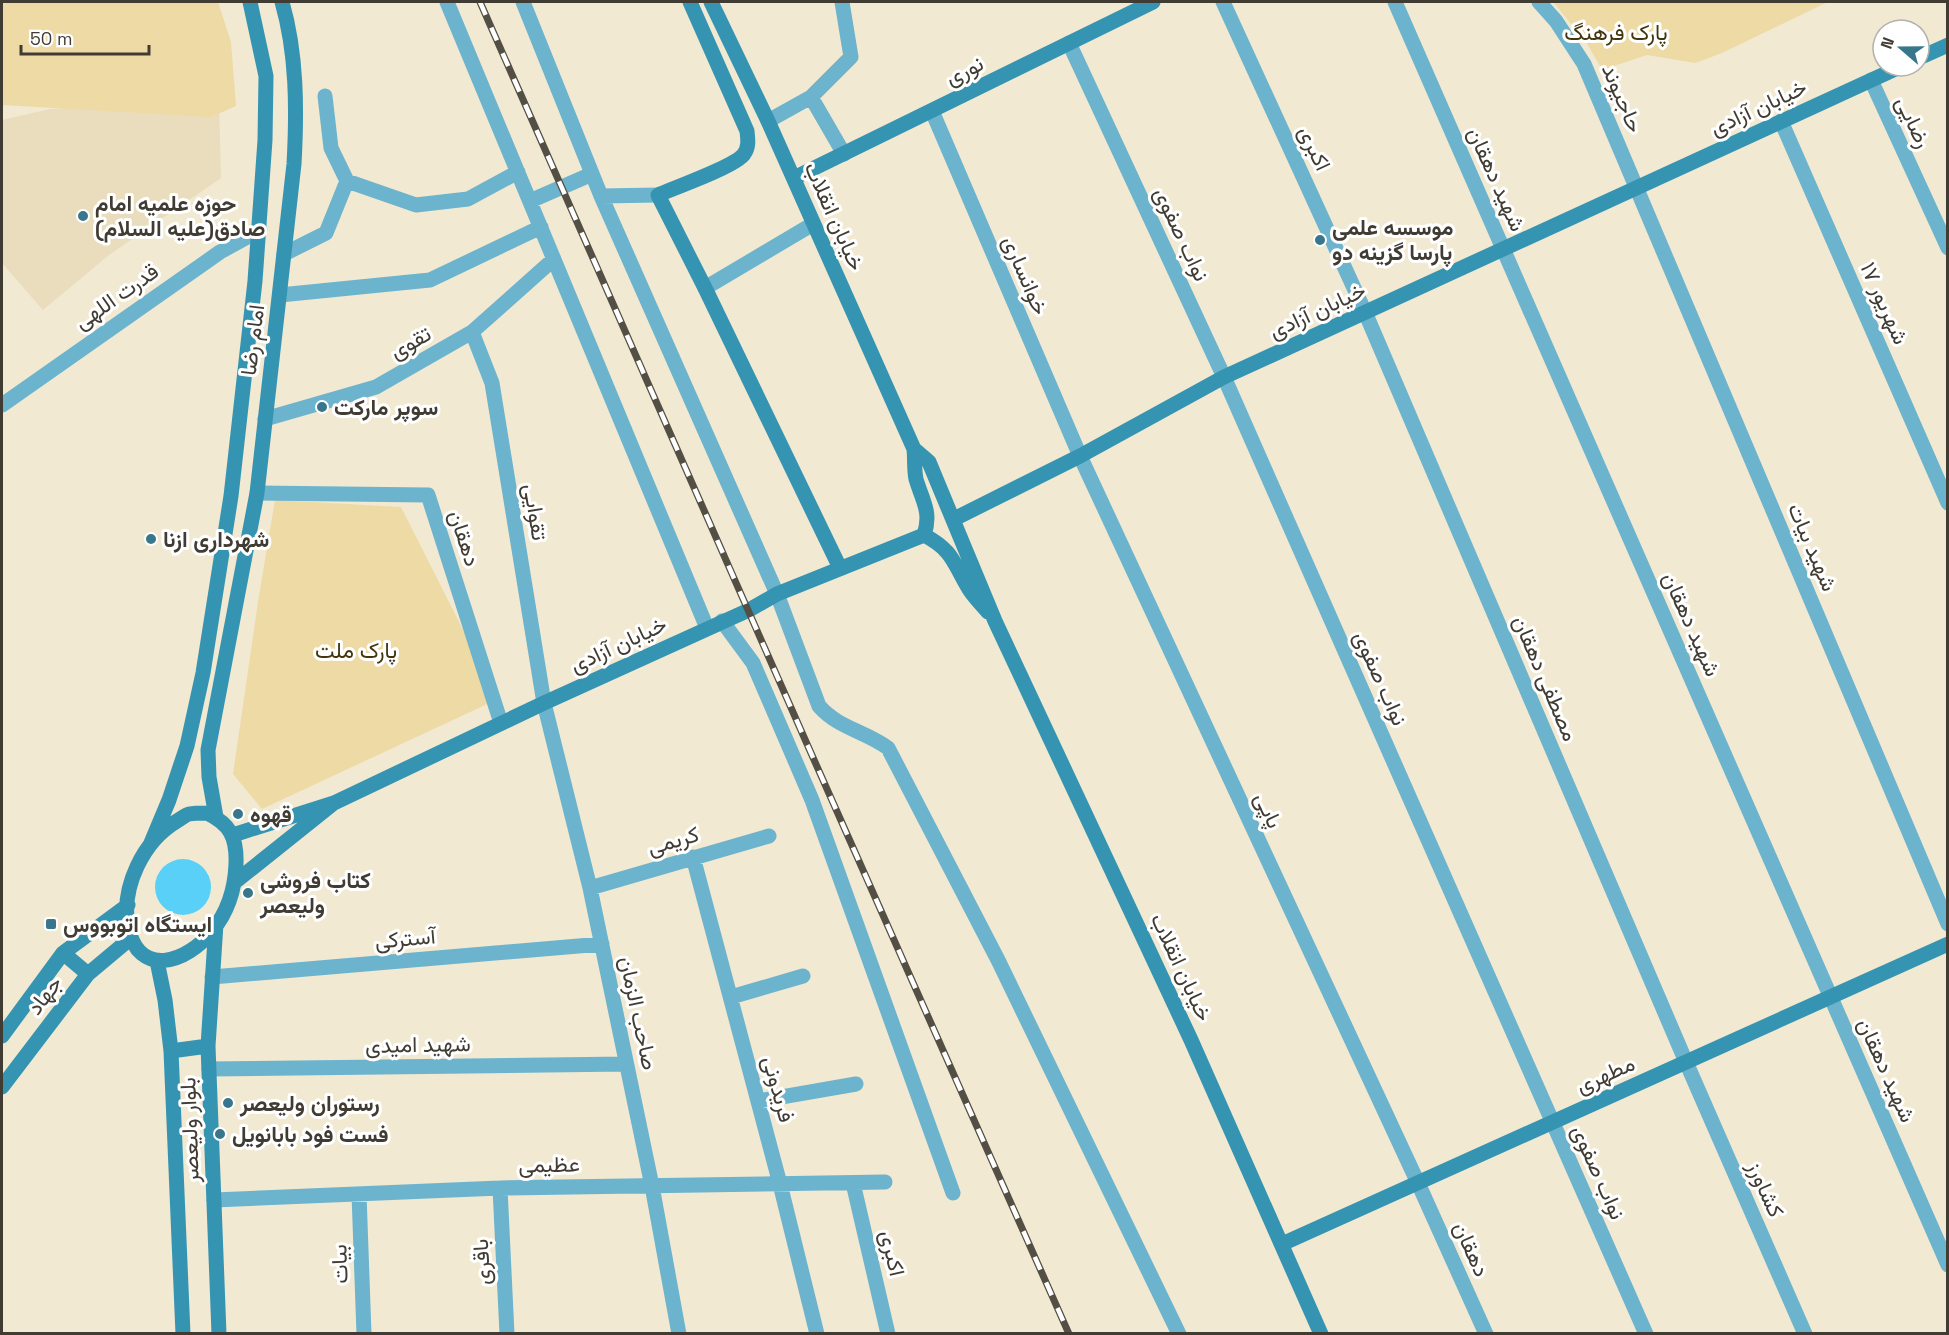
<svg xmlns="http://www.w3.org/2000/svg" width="1949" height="1335" viewBox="0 0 1949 1335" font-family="'Space Grotesk',Vazirmatn,sans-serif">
	<rect width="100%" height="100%" fill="#f1e9d1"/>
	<path fill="#e9ddbe" d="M219,100L221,178L109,255L43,310L2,263V120L50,109Z"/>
	<path fill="#eedaa5" d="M2,2H218L231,42L236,106L211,117L2,105Z
		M1553,2H1828L1722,53L1695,63L1647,55L1608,68L1600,66L1586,42Z
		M275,500L401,507L498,699L262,809L233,774L258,602Z"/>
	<path fill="#59d0f7" d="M155 887a28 28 0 1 1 56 0a28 28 0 1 1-56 0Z"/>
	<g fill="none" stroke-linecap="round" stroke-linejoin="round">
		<path stroke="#6cb3cd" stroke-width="15" d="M447,2L707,628
			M523,2L601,196L658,195
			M1223,2L1365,312L1686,1062L1805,1334
			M1395,2L1948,1265
			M1539,2L1556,21L1584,64L1948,924
			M1069,43L1224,377L1646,1334
			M1871,80L1948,248
			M325,96L331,148L347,181
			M811,97L844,154
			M932,111L1080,456L1418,1183L1486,1334
			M768,121L811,97L851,57L842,2
			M1781,121L1948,503
			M601,196L777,594L819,706C838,728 865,731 888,748L998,960L1179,1334
			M530,201L592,174
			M284,254L326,233L347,181L416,205L468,199L518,172
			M705,288L813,224
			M280,295L430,280L541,227
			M472,332L492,383L544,703L590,888L652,1186L679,1334
			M2,405L220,252L260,230
			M265,419L376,387L472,332L554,259
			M257,493L428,495L501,723
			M722,621L753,663L812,800L953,1193
			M693,857L780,1184L817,1334
			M590,888L769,836
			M212,977L602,944
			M731,997L803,976
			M209,1069L626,1064
			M759,1101L856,1084
			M853,1183L888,1334
			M500,1188L507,1334
			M359,1194L364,1334
			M214,1200L500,1188L885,1182"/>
		<path stroke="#3694b3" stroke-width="15" d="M690,2L747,131C748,140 749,147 744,154C736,166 674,188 658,195L705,288L840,568
			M711,2L768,121L914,449C915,459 914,470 916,479C922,500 932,512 924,535
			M1919,58L1948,45
			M794,178L1153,2
			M914,449L929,462L995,621L1191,1040L1321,1334
			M954,519L1080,456L1224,377L1902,66
			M924,535C954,551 953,563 969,589C974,597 982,605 988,612
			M334,803L544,703L749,610L777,594L924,535
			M207,813C230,824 237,837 236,864C235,888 228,912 212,931C187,963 138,979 128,926C121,887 143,841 177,821C181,819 185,815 189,814C194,813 202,813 207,813Z
			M216,817L209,777L208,750L257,493L294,164C297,110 297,54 282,2
			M233,835L334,803L235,882
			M151,843L169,800L187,746L203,673L231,496L255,281L265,140L266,76L250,2
			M216,924L208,1046L219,1334
			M63,953L88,974
			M157,961L165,1000L171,1051L183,1334
			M2,1036L63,953L128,905
			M171,1051L208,1046
			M2,1087L88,974L131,938
			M1282,1244L1948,944"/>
		<defs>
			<path id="rail" d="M480,2L811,753L1069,1334"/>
		</defs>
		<use href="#rail" stroke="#544f45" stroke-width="7"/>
		<use href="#rail" stroke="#fff" stroke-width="4.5" stroke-dasharray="14" stroke-linecap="butt"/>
	</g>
	<g fill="#38768b" stroke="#fff" stroke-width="2">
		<circle cx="83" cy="216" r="6"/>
		<circle cx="1320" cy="240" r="6"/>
		<circle cx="322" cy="407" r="6"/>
		<circle cx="151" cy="539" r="6"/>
		<circle cx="238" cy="814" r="6"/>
		<circle cx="248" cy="893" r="6"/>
		<rect x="45" y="918" width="12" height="12" rx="3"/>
		<circle cx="228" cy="1103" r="6"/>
		<circle cx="220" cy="1134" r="6"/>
	</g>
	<g text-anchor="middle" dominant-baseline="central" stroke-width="6" stroke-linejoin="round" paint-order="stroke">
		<g font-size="22" fill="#43360c" stroke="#fff">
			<text x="1616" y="32">پارک فرهنگ</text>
			<text x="356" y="650">پارک ملت</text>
		</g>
		<g font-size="22" fill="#403c33" stroke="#fff">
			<text transform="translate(964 70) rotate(-26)">نوری</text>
			<text transform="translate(1623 98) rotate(67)">حاجیوند</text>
			<text transform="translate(1758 107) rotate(-25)">خیابان آزادی</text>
			<text transform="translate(1914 122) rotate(65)">رضایی</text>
			<text transform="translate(1315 148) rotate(65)">اکبری</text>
			<text transform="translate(1497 179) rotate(66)">شهید دهقان</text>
			<text transform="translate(835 216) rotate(66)">خیابان انقلاب</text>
			<text transform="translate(1182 234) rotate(65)">نواب صفوی</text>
			<text transform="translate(1026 275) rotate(67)">خوانساری</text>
			<text transform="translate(116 296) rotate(-35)">قدرت اللهی</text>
			<text transform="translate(1885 303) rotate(66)">۱۷ شهریور</text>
			<text transform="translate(1317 310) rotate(-25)">خیابان آزادی</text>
			<text transform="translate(252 340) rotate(-83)">امام رضا</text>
			<text transform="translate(410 342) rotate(-30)">تقوی</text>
			<text transform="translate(536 512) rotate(81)">تقوایی</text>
			<text transform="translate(465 538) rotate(72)">دهقان</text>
			<text transform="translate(1813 547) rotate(67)">شهید بیات</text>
			<text transform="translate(1692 624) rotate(66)">شهید دهقان</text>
			<text transform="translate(618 644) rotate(-25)">خیابان آزادی</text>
			<text transform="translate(1381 678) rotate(66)">نواب صفوی</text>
			<text transform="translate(1546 678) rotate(67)">مصطفی دهقان</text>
			<text transform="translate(1269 810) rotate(65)">پاپی</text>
			<text transform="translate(673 840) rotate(-16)">کریمی</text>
			<text transform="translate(405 938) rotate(-5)">آسترکی</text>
			<text transform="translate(1182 967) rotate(65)">خیابان انقلاب</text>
			<text transform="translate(44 995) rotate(-53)">جهاد</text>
			<text transform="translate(639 1013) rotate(78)">صاحب الزمان</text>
			<text transform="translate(418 1044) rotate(-1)">شهید امیدی</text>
			<text transform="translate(1887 1070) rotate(66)">شهید دهقان</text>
			<text transform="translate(1605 1074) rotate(-24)">مطهری</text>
			<text transform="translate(779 1089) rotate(75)">فریدونی</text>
			<text transform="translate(189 1130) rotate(-92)">بلوار ولیعصر</text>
			<text transform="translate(549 1164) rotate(-1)">عظیمی</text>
			<text transform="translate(1599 1172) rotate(66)">نواب صفوی</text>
			<text transform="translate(1766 1189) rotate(66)">کشاورز</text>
			<text transform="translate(1472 1249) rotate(66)">دهقان</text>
			<text transform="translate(893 1253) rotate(77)">اکبری</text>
			<text transform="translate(481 1262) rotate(-93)">باقری</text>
			<text transform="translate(339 1264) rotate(-92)">بیات</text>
		</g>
		<g font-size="22" font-weight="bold" fill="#403c33" stroke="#fff" text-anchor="start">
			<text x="95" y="203">حوزه علمیه امام<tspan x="95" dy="25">صادق(علیه السلام)</tspan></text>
			<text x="1332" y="227">موسسه علمی<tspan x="1332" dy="25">پارسا گزینه دو</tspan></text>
			<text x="334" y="407">سوپر مارکت</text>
			<text x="163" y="539">شهرداری ازنا</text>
			<text x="250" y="814">قهوه</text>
			<text x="260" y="880">کتاب فروشی<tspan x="260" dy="25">ولیعصر</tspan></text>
			<text x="63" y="924">ایستگاه اتوبووس</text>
			<text x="240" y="1103">رستوران ولیعصر</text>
			<text x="232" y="1134">فست فود بابانویل</text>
		</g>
	</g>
	<rect width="1949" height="1335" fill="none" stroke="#403c33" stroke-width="6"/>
	<g transform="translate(1901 48) rotate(290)"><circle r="28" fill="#ffffff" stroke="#b3b1ad" stroke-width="1.5"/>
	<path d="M0-4.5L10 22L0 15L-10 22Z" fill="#38768b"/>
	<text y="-9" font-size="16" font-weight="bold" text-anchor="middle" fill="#403c33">N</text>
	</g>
	<path d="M21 45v9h128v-9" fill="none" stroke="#403c33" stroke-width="3"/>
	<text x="30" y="45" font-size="18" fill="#403c33" stroke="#ffffff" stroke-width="4.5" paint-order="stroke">50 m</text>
</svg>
